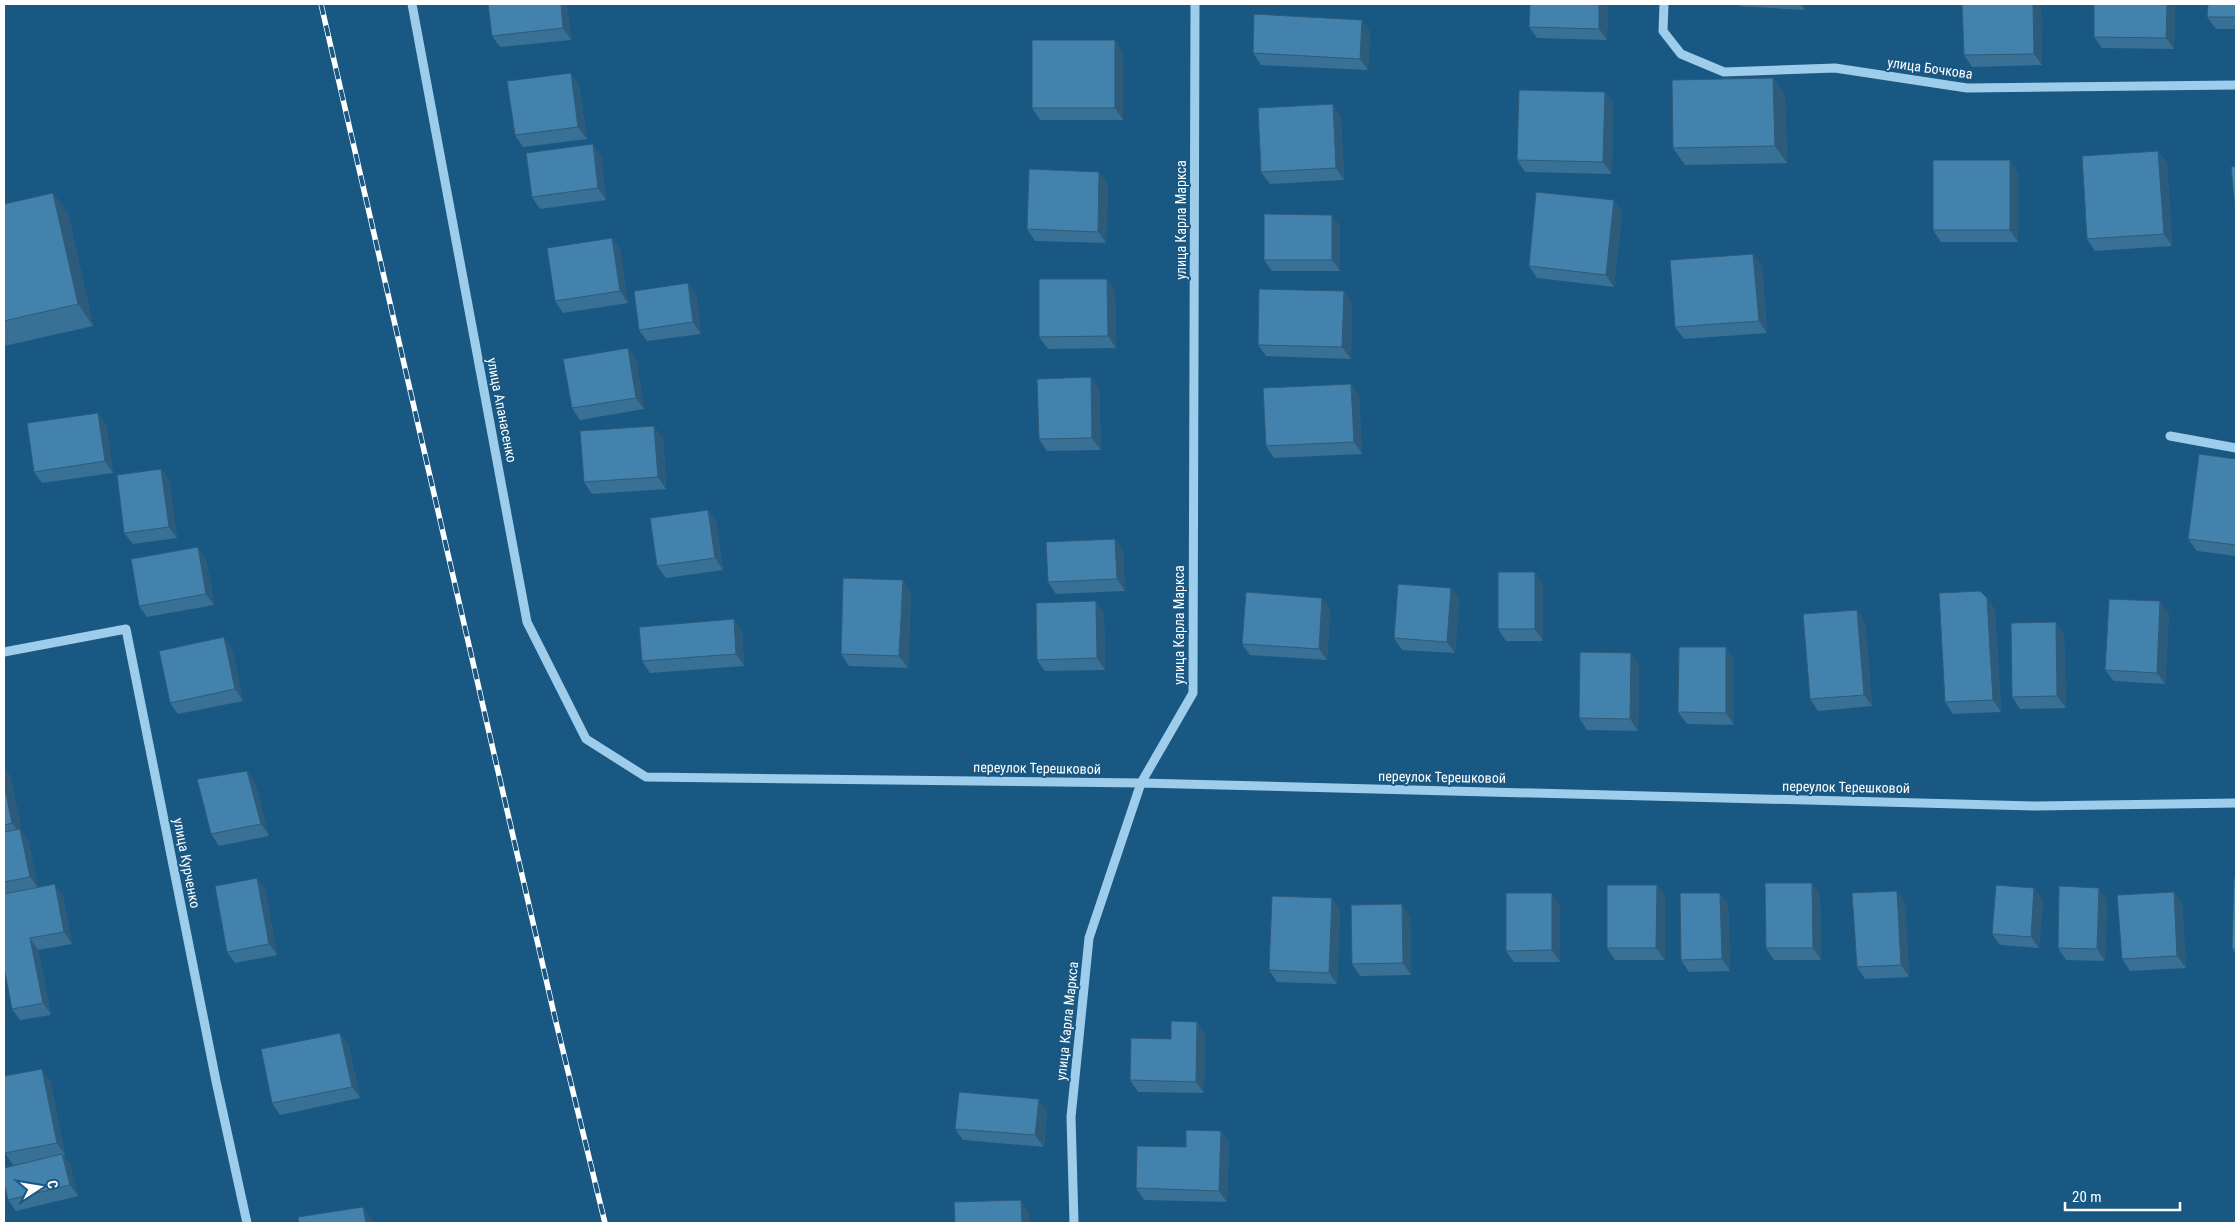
<svg xmlns="http://www.w3.org/2000/svg" width="2240" height="1227" viewBox="0 0 2240 1227" font-family="'Roboto Condensed',sans-serif">
	<rect width="100%" height="100%" fill="#195883"/>
	<g fill="none" stroke-linecap="round" stroke-linejoin="round">
		<path stroke="#9ecdec" stroke-width="9" d="M412,4L527,622L586,739L646,777L1141,783L2036,806L2236,803
			M1664,4L1663,31L1681,54L1724,72L1835,68L1967,88L2236,85
			M2170,436L2236,448
			M4,652L126,629L216,1081L247,1223
			M1074,1223L1071,1117L1089,938L1141,783L1193,693L1195,4"/>
		<defs>
			<path id="rail" d="M321,4L555,1018L605,1223"/>
		</defs>
		<use href="#rail" stroke="#fff" stroke-width="5.5"/>
		<use href="#rail" stroke="#195883" stroke-width="4" stroke-dasharray="11" stroke-linecap="butt"/>
	</g>
	<path fill="#397095" d="M567,4L571,40L500,47L492,36Z
		M1530,4H1608L1607,40L1537,38L1529,27Z
		M1737,4H1805L1804,10L1739,6Z
		M2041,4L2042,65L1972,67L1964,55Z
		M2175,4L2174,49L2102,48L2094,37Z
		M2236,4V29H2216L2207,17Z
		M1370,31L1368,70L1261,65L1253,53Z
		M1123,52V120H1040L1032,108Z
		M1773,78L1785,95L1787,163L1685,165L1673,148Z
		M579,85L587,139L523,147L515,135Z
		M1605,92L1613,103L1612,174L1525,172L1517,160Z
		M1341,116L1344,180L1270,184L1261,172Z
		M2158,151L2167,163L2172,246L2095,251L2087,239Z
		M601,156L606,200L540,209L532,197Z
		M2018,172V242H1941L1933,230Z
		M1108,184L1106,243L1035,241L1027,229Z
		M53,193L68,214L93,326L4,346V204Z
		M1614,200L1622,212L1614,287L1537,278L1529,266Z
		M1340,226V271H1272L1264,260Z
		M612,238L620,250L628,303L563,313L555,301Z
		M1762,265L1767,333L1684,339L1675,327Z
		M688,283L696,294L701,334L647,341L639,330Z
		M1115,291L1116,348L1048,349L1039,337Z
		M1352,303L1351,359L1266,356L1258,345Z
		M636,359L644,409L580,420L572,408Z
		M1351,384L1359,396L1362,454L1274,458L1266,446Z
		M1099,389L1101,450L1047,451L1039,439Z
		M106,424L113,473L42,483L34,472Z
		M663,438L666,489L592,494L584,482Z
		M2236,459V556L2197,551L2188,539Z
		M161,469L169,481L177,538L133,544L124,533Z
		M708,510L716,522L723,570L666,578L657,566Z
		M1115,539L1123,551L1125,591L1056,594L1048,582Z
		M206,559L214,605L147,617L139,606Z
		M1535,572L1543,584V641H1506L1498,629Z
		M903,580L911,592L908,668L849,666L841,654Z
		M1451,588L1459,599L1455,653L1402,650L1394,638Z
		M1987,598L1995,610L2001,712L1953,714L1945,702Z
		M1330,609L1327,660L1250,655L1242,644Z
		M1104,613L1105,670L1045,671L1037,660Z
		M2169,613L2165,684L2114,681L2105,670Z
		M1865,622L1872,706L1818,711L1810,699Z
		M742,631L744,666L650,673L642,661Z
		M2064,634L2066,708L2020,709L2012,697Z
		M232,649L243,701L178,714L170,703Z
		M1734,659V725L1687,724L1678,712Z
		M1639,665L1638,731L1587,730L1579,718Z
		M4,767L10,776L22,832L28,840L38,887L63,896L72,944L38,950L51,1015L20,1020L12,1009L4,967Z
		M247,771L255,783L269,836L219,846L211,834Z
		M257,878L265,889L277,955L235,963L227,952Z
		M2236,878V955L2232,949Z
		M1820,894L1821,960H1774L1766,948Z
		M1665,896V960H1615L1607,948Z
		M1332,898L1340,910L1337,984L1277,982L1269,970Z
		M2107,899L2105,961L2066,960L2058,948Z
		M2043,900L2039,948L2000,945L1992,934Z
		M1905,902L1909,977L1865,979L1857,967Z
		M2182,903L2186,968L2130,971L2122,959Z
		M1728,904L1730,971L1689,972L1681,960Z
		M1560,905V962H1514L1506,951Z
		M1410,916L1411,975L1360,976L1352,964Z
		M1205,1033L1204,1093L1138,1092L1130,1080L1171,1039Z
		M348,1044L360,1098L280,1115L272,1103Z
		M50,1081L65,1155H63L70,1165L78,1196L16,1211L8,1200L24,1163L13,1165L5,1153Z
		M1047,1111L1044,1147L963,1140L955,1129Z
		M1221,1131L1229,1143L1227,1202L1144,1200L1136,1188L1186,1147Z"/>
	<path fill="#2e5b79" d="M561,4H567L571,40L563,28Z
		M1599,4H1608L1607,40L1599,29Z
		M1800,4H1805L1804,10Z
		M2033,4H2041L2042,65L2034,54Z
		M2167,4H2175L2174,49L2166,38Z
		M1362,20L1370,31L1368,70L1360,59Z
		M1115,40L1123,52V120L1115,108Z
		M571,73L579,85L587,139L578,127Z
		M1773,78L1785,95L1787,163L1775,146Z
		M1605,92L1613,103L1612,174L1603,162Z
		M1333,104L1341,116L1344,180L1336,168Z
		M593,144L601,156L606,200L598,188Z
		M2158,151L2167,163L2172,246L2164,234Z
		M2010,160L2018,172V242L2010,230Z
		M1099,172L1108,184L1106,243L1098,232Z
		M53,193L68,214L93,326L78,304Z
		M1614,200L1622,212L1614,287L1606,275Z
		M1332,215L1340,226V271L1332,260Z
		M612,238L620,250L628,303L620,291Z
		M1753,254L1762,265L1767,333L1759,321Z
		M1107,279L1115,291L1116,348L1108,336Z
		M688,283L696,294L701,334L693,322Z
		M1344,291L1352,303L1351,359L1342,347Z
		M628,348L636,359L644,409L636,398Z
		M1091,377L1099,389L1101,450L1092,438Z
		M1351,384L1359,396L1362,454L1354,442Z
		M98,413L106,424L113,473L105,461Z
		M654,426L663,438L666,489L658,477Z
		M161,469L169,481L177,538L169,527Z
		M708,510L716,522L723,570L715,558Z
		M1115,539L1123,551L1125,591L1117,579Z
		M198,547L206,559L214,605L206,594Z
		M1535,572L1543,584V641L1535,629Z
		M903,580L911,592L908,668L899,656Z
		M1451,588L1459,599L1455,653L1447,642Z
		M1322,598L1330,609L1327,660L1319,649Z
		M1987,598L1995,610L2001,712L1993,700Z
		M1096,601L1104,613L1105,670L1097,658Z
		M2160,601L2169,613L2165,684L2157,673Z
		M1857,610L1865,622L1872,706L1864,695Z
		M734,619L742,631L744,666L736,654Z
		M2056,622L2064,634L2066,708L2057,696Z
		M224,637L232,649L243,701L235,689Z
		M1726,647L1734,659V725L1726,713Z
		M1631,653L1639,665L1638,731L1630,719Z
		M4,767L10,776L22,832L28,840L39,889L30,877L22,836L12,823L4,784Z
		M247,771L255,783L269,836L261,824Z
		M257,878L265,889L277,955L269,944Z
		M1812,883L1820,894L1821,960L1813,948Z
		M55,884L63,896L72,944L64,932Z
		M1657,885L1665,896V960L1656,948Z
		M2034,888L2043,900L2039,948L2031,937Z
		M2099,888L2107,899L2105,961L2097,949Z
		M1897,891L1905,902L1909,977L1901,965Z
		M2174,892L2182,903L2186,968L2177,956Z
		M1552,893L1560,905V962L1552,950Z
		M1720,893L1728,904L1730,971L1722,959Z
		M1332,898L1340,910L1337,984L1329,973Z
		M1402,904L1410,916L1411,975L1403,963Z
		M30,938L38,950L51,1015L43,1003Z
		M1197,1022L1205,1033L1204,1093L1196,1082Z
		M340,1033L348,1044L360,1098L352,1087Z
		M42,1069L50,1081L65,1155L57,1143Z
		M1039,1099L1047,1111L1044,1147L1035,1135Z
		M1221,1131L1229,1143L1227,1202L1219,1191Z
		M62,1154L70,1165L78,1196L70,1185Z
		M1021,1200L1029,1212V1223H1022Z
		M363,1207L372,1218V1223H366Z"/>
	<path fill="#4282ad" stroke="#2e5b79" d="M488,4H561L563,28L492,36Z
		M1530,4H1599V29L1529,27Z
		M1962,4H2033L2034,54L1964,55Z
		M2094,4H2167L2166,38L2094,37Z
		M2208,4H2236V17H2207Z
		M1254,14L1362,20L1360,59L1253,53Z
		M1032,40H1115V108H1032Z
		M571,73L578,127L515,135L507,81Z
		M1773,78L1775,146L1673,148L1672,80Z
		M1519,90L1605,92L1603,162L1517,160Z
		M1333,104L1336,168L1261,172L1258,108Z
		M593,144L598,188L532,197L526,153Z
		M2158,151L2164,234L2087,239L2082,156Z
		M1933,160H2010V230H1933Z
		M2236,166V219L2231,167Z
		M1029,169L1099,172L1098,232L1027,229Z
		M1536,192L1614,200L1606,275L1529,266Z
		M53,193L78,304L4,321V204Z
		M1264,214L1332,215V260H1264Z
		M612,238L620,291L555,301L547,248Z
		M1753,254L1759,321L1675,327L1670,260Z
		M1039,279H1107L1108,336L1039,337Z
		M688,283L693,322L639,330L634,291Z
		M1259,289L1344,291L1342,347L1258,345Z
		M628,348L636,398L572,408L563,359Z
		M1091,377L1092,438L1039,439L1037,379Z
		M1351,384L1354,442L1266,446L1263,388Z
		M98,413L105,461L34,472L27,423Z
		M654,426L658,477L584,482L580,431Z
		M2199,454L2236,459V545L2188,539Z
		M161,469L169,527L124,533L117,475Z
		M708,510L715,558L657,566L650,518Z
		M1115,539L1117,579L1048,582L1046,542Z
		M198,547L206,594L139,606L131,559Z
		M1498,572H1535V629H1498Z
		M843,578L903,580L899,656L841,654Z
		M1398,584L1451,588L1447,642L1394,638Z
		M1980,591L1987,598L1993,700L1945,702L1939,593Z
		M1246,592L1322,598L1319,649L1242,644Z
		M2109,599L2160,601L2157,673L2105,670Z
		M1096,601L1097,658L1037,660L1036,603Z
		M1857,610L1864,695L1810,699L1803,614Z
		M734,619L736,654L642,661L639,627Z
		M2056,622L2057,696L2012,697L2011,623Z
		M224,637L235,689L170,703L159,651Z
		M1679,647H1726V713L1678,712Z
		M1580,652L1631,653L1630,719L1579,718Z
		M247,771L261,824L211,834L197,779Z
		M4,784L12,823L4,825Z
		M20,829L30,877L4,882V832Z
		M257,878L269,944L227,952L215,886Z
		M2234,878H2236V949H2232Z
		M1765,883H1812L1813,948H1766Z
		M55,884L64,932L30,938L43,1003L12,1009L4,967V894Z
		M1607,885H1657L1656,948H1607Z
		M1996,885L2034,888L2031,937L1992,934Z
		M2059,886L2099,888L2097,949L2058,948Z
		M1897,891L1901,965L1857,967L1852,893Z
		M2174,892L2177,956L2122,959L2117,895Z
		M1506,893H1552V950L1506,951Z
		M1680,893H1720L1722,959L1681,960Z
		M1272,896L1332,898L1329,973L1269,970Z
		M1402,904L1403,963L1352,964L1351,905Z
		M1171,1021L1197,1022L1196,1082L1130,1080L1131,1038L1171,1039Z
		M340,1033L352,1087L272,1103L261,1049Z
		M42,1069L57,1143L5,1153L4,1149V1076Z
		M959,1092L1039,1099L1035,1135L955,1129Z
		M1186,1130L1221,1131L1219,1191L1136,1188L1137,1146L1186,1147Z
		M62,1154L70,1185L8,1200L4,1182V1168Z
		M1021,1200L1022,1223H955L954,1202Z
		M363,1207L366,1223H299L298,1217Z"/>
	<g text-anchor="middle" dominant-baseline="central" stroke-width="4" stroke-linejoin="round" paint-order="stroke">
		<g font-size="14" fill="#fff" stroke="#195883">
			<text transform="translate(1930 68) rotate(8)">улица Бочкова</text>
			<text transform="translate(1181 220) rotate(-90)">улица Карла Маркса</text>
			<text transform="translate(502 410) rotate(79)">улица Апанасенко</text>
			<text transform="translate(1179 625) rotate(-90)">улица Карла Маркса</text>
			<text transform="translate(1037 768) rotate(1)">переулок Терешковой</text>
			<text transform="translate(1442 777) rotate(1)">переулок Терешковой</text>
			<text transform="translate(1846 787) rotate(1)">переулок Терешковой</text>
			<text transform="translate(187 863) rotate(79)">улица Курченко</text>
			<text transform="translate(1067 1021) rotate(-84)">улица Карла Маркса</text>
		</g>
	</g>
	<rect width="2240" height="1227" fill="none" stroke="#ffffff" stroke-width="10"/>
	<g transform="translate(40 1187) rotate(78)" stroke="#195883" stroke-width="4" paint-order="stroke">
	<path d="M0-4L9 19L0 12L-9 19Z" fill="#ffffff"/>
	<text y="-8" font-size="14" font-weight="bold" text-anchor="middle" fill="#ffffff">С</text>
	</g>
	<path d="M2065 1202v8h115v-8" fill="none" stroke="#ffffff" stroke-width="2.5"/>
	<text x="2072" y="1202" font-size="15" fill="#ffffff" stroke="#195883" stroke-width="4" paint-order="stroke">20 m</text>
</svg>
